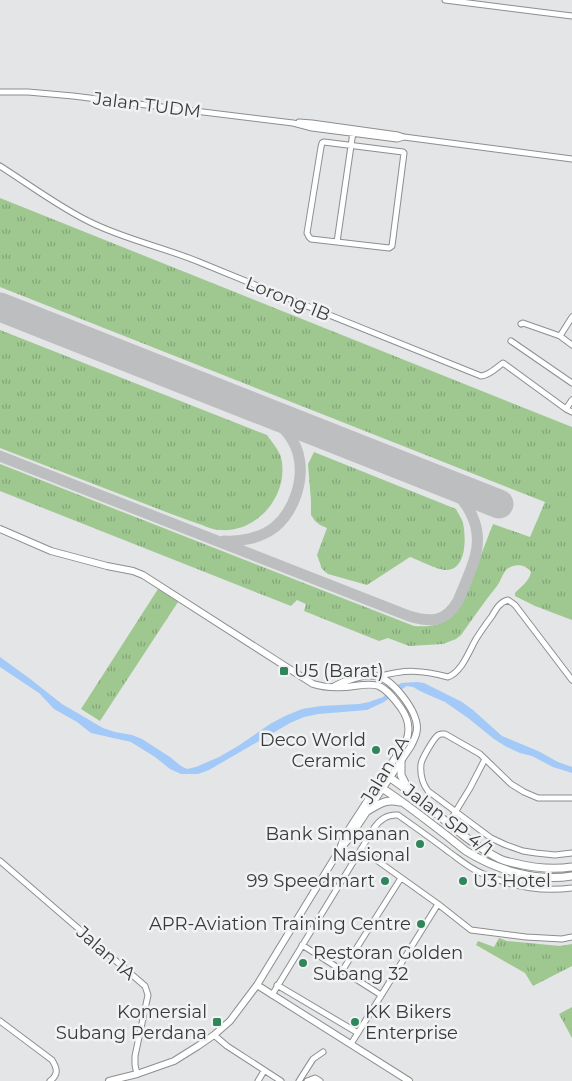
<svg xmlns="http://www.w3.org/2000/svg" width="572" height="1081" viewBox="0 0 572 1081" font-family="Montserrat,sans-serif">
	<defs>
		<pattern id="grass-tufts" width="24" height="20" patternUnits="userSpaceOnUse" patternTransform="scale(1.25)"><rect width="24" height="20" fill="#9fc891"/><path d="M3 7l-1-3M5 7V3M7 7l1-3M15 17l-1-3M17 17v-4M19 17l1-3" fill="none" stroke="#83a478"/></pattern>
	</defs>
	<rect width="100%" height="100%" fill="#e4e5e6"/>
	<path fill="url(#grass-tufts)" d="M0,198L572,427V620L535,606L515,596V593C521,586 529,582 531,572C526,564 515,563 507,569C502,574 501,581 497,586C484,602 473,618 461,635L456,639L443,644L409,646L388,638L379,641L304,611L306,604L297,600L291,606L0,491V464L414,626C437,628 452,622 463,601L493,524L530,537L545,502L0,287Z
		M0,330L267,435C272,442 278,449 281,457C290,494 258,533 220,530C214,530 207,527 202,525C184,519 166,512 148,505C99,486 49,467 0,448Z
		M314,452L456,509C458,514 462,518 463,523C466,537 467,569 447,570C439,571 419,560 410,557L367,585L328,574L322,569L317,555L327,528L320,525L315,521L311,515V501L308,464Z
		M158,589L178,602L100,721L81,709Z
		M499,938L507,941L560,946L572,944V966L533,986L525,973L476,945L478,941L494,947Z
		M572,1007V1038L559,1014Z"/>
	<path fill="#a2c9f8" d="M0,657L29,678L62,704L103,728L115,732L132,735L142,739L170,757L181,766L187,769L196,767L219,757L238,746L270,724L285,716L302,709L321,706L359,704L369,702L383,697L392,689L401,683L417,682L424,683L462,702L473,710L502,736L538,751L558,762L572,767V773L553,767L532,756L520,753L505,746L494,739L468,718L445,702L422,692L413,687L407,686L402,689L384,702L367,710L318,714L304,717L290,723L209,770L198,774H181L170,769L155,757L131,742L91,733L77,722L54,709L39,693L0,667Z"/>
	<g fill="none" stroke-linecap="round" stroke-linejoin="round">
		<path stroke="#bdbebf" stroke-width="11" d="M0,456L409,616C431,623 446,622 458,601C464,586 471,572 475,557C484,526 467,499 443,482
			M224,541C241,542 261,538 275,527C295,510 305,478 298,453C293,436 281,425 268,413"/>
		<path stroke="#bdbebf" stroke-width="29" d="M0,307L499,504"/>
		<defs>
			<path id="minor" d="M445,0L572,16
				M0,92H28L73,96L293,123L312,128L397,139L404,137
				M299,122L312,123L398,135L404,137L572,159
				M324,142L403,152L404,153L392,246L389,248L311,239L309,237L307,233L321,147L322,143Z
				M0,166C30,185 59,207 90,222C126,240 167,248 204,264C296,302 389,339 481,376C490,375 496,368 503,363L566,409L572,412
				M337,242L353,132
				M521,324L523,323L560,336L572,345
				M560,336L572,317
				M511,341L572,383
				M566,409L572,400
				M378,677C405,669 422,670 448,677C462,672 469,651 476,639C481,631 486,624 492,616C496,609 500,602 508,600L515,605L572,680
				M572,798H538L524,792L511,784L480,754L445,734C441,734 440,733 437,736C433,740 422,758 421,764C420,774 422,783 428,791L491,838L506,845L523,851L536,853L555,855L572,853
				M448,824L470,788L485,759
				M361,849L438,904L471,930L526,937L562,939L572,937
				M0,861L145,986L148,995L135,1056V1065L137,1074
				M302,945L381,995
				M342,971L401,878
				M277,985L358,1033
				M272,995L374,828C380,819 387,814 398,815C415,827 432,839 449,852C459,859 469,868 481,873C509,886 541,892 572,888
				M0,1021L52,1060C57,1068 59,1074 50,1081
				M214,1035L227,1046L281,1081
				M351,1044L438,904
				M258,1081L264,1071
				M299,1081L313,1059L323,1052
				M307,1081L315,1078L320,1081"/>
			<path id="tertiary" d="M0,529L51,551L107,566L133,571L143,575L313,684C323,687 333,688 344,687C355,687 368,682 379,686C388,690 395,700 401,708C408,718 411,729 406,741L344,837L340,849
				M257,985L409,1081
				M109,1081L137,1074L174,1061L198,1046L214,1035L230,1021L257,985L340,849L348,840L411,746C414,740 417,735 417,728C417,711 393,679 376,676C363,674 346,680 335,686"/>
			<path id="secondary" d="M401,762V775L407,787
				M384,774C425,799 457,837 500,859C504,861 510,862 514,863C534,868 552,870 572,867
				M377,785C400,799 421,816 442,832C450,838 458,845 466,851C496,870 537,882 572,876
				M369,810C381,803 386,799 400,802"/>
		</defs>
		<use href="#minor" stroke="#8d8e8f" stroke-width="7"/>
		<use href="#tertiary" stroke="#8d8e8f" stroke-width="8"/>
		<use href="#secondary" stroke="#8d8e8f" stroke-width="9"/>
		<use href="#minor" stroke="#fff" stroke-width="5"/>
		<use href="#tertiary" stroke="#fff" stroke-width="6"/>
		<use href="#secondary" stroke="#fff" stroke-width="7"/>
	</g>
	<g fill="#30865a" stroke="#f1f2f3" stroke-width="2">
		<rect x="279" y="666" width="10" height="10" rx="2.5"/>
		<circle cx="376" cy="750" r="5"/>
		<circle cx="420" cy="844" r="5"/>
		<circle cx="385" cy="881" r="5"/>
		<circle cx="463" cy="881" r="5"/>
		<circle cx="421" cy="924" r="5"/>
		<circle cx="303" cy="963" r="5"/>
		<rect x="212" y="1017" width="10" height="10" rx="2.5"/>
		<circle cx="355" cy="1022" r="5"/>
	</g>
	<g text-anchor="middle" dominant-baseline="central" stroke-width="5" stroke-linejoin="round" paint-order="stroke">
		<g font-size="18" fill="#3a3b3b" stroke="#f1f2f3">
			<text transform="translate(147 105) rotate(7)">Jalan TUDM</text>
			<text transform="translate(288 299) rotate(22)">Lorong 1B</text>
			<text transform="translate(385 770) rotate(-59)">Jalan 2A</text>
			<text transform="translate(448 820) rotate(37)">Jalan SP 4/1</text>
			<text transform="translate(106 953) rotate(41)">Jalan 1A</text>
		</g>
		<g font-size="18" fill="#3a3b3b" stroke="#f1f2f3" text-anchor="end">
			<text x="294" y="671" text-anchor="start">U5 (Barat)</text>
			<text x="366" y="740">Deco World<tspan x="366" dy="21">Ceramic</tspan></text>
			<text x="410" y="834">Bank Simpanan<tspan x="410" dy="21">Nasional</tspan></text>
			<text x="375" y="881">99 Speedmart</text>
			<text x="473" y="881" text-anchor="start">U3 Hotel</text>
			<text x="411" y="924">APR-Aviation Training Centre</text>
			<text x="313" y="953" text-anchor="start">Restoran Golden<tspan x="313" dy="21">Subang 32</tspan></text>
			<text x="207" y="1012">Komersial<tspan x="207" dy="21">Subang Perdana</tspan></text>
			<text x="365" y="1012" text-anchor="start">KK Bikers<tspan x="365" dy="21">Enterprise</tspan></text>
		</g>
	</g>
</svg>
